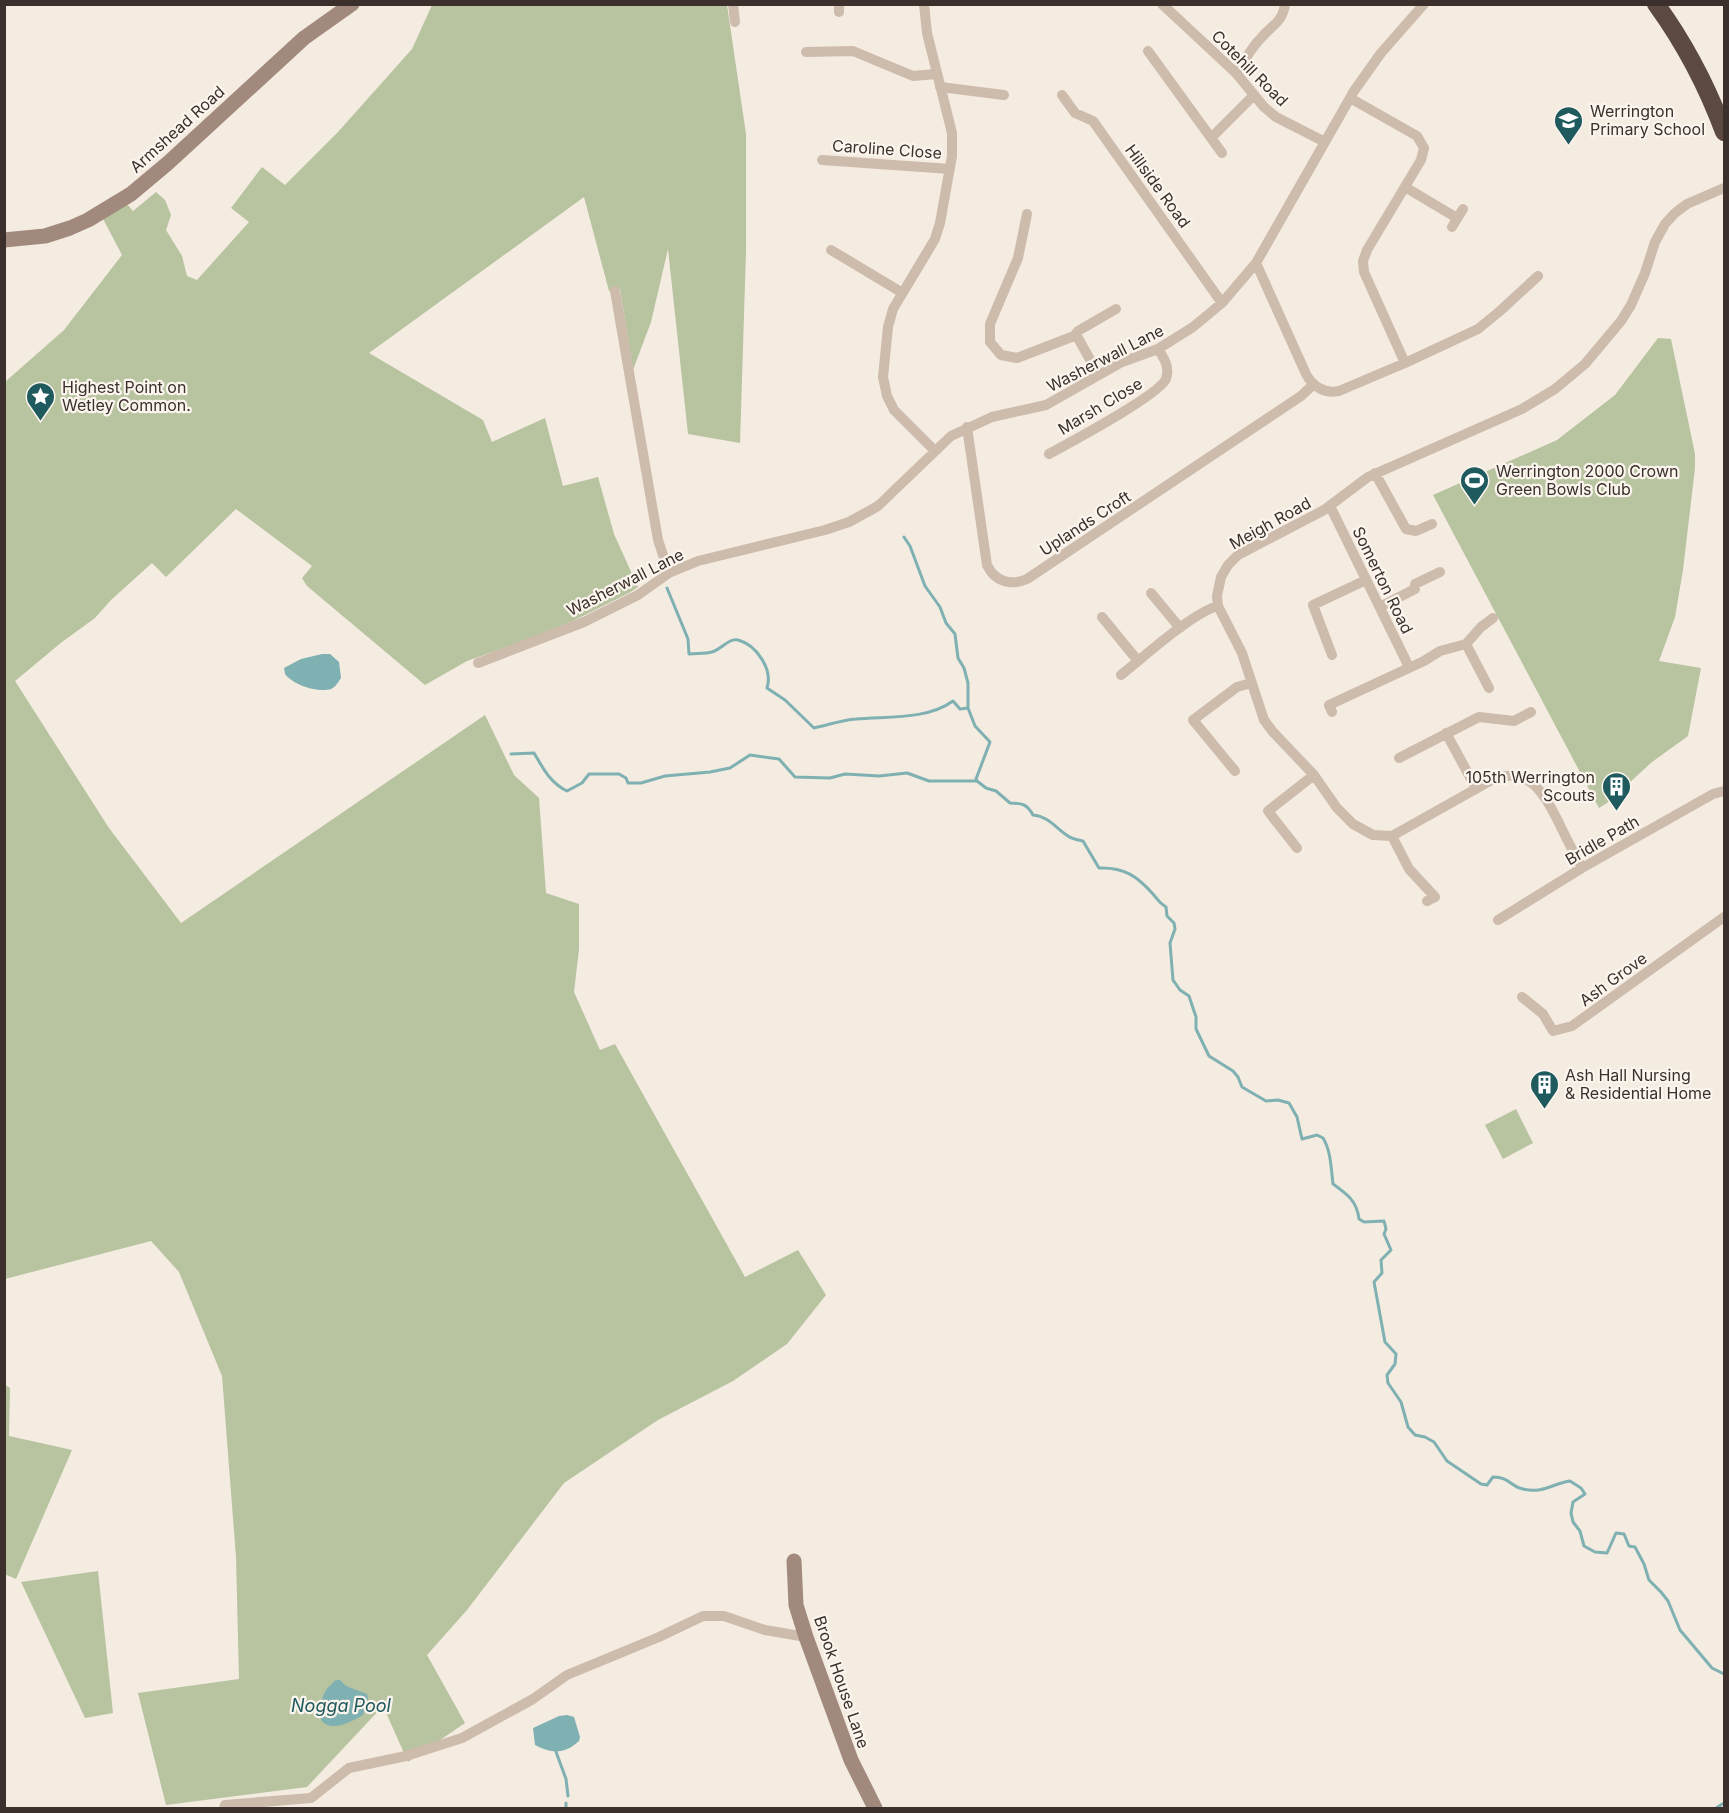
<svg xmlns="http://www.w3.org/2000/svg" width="1729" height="1813" viewBox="0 0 1729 1813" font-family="Inter,sans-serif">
	<rect width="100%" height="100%" fill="#f4ebe1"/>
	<path fill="#b8c4a0" d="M432,5H727L746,134V251L740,443L688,434L668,249L651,322L633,370L620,289L609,291L584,197L369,353L483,420L492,442L545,418L563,486L598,477L614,534L638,587L629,593L573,621L529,639L467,661L425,685L307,586L302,578L312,566L236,509L166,577L152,563L111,600L95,618L62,642L15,681L109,828L181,923L485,715L514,775L539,798L546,893L579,904V949L574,992L600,1050L615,1044L745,1277L798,1250L826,1295L787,1344L733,1381L658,1420L564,1483L467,1610L427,1655L465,1723L408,1762L383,1706L307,1787L166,1805L138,1693L239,1679L236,1557L222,1376L179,1272L151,1241L5,1279V382L64,330L122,255L101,215L127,204L133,211L156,192L165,200L171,215L166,230L182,256L187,276L197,280L249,222L231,208L262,167L285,185L338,132L412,49Z
		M1658,338L1671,339L1695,454V468L1683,570L1675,617L1659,661L1701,668L1688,736L1652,762L1628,784L1631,788L1599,808L1433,495L1557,440L1615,395Z
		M1516,1109L1533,1143L1503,1159L1485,1125Z
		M4,1384L10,1388L9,1436L72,1450L16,1579L7,1575L5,1576Z
		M98,1571L113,1713L85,1718L21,1582Z"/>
	<path fill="#7fb0b2" d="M322,654H330L339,662L341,678C338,682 336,687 331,689C318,693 293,685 285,674L284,668L301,659Z
		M336,1680H340L346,1686L367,1694L368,1699L363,1715C351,1722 331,1733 321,1720C321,1701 320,1693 336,1680Z
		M567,1715L574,1717L580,1737L579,1741C565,1754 552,1754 535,1745L533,1728L559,1716Z"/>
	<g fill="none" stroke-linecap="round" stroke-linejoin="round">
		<path stroke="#7fb0b2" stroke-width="3" d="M904,537L910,546L925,586L940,607L946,623L955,634L958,658L964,668L968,683V708L975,726L990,742L976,779L977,781
			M667,588L688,639L689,654C696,653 705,654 712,652C721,650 728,638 738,640C757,645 773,670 767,688L785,700L814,728C828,725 842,720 856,719C887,716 927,720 953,701L960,709L968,708
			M511,754L534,753C543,768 550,783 567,791L582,783L589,774H619L626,778L628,783H641L665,776L710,772L730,768L750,755L779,759L795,777L830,778L845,774L879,776L907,773L929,781H977
			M977,781L986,788L996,791L1010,803C1022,803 1027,804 1033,815C1048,816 1057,829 1068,836C1072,839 1078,840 1083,841L1099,868C1124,867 1137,876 1153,894C1158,900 1159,903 1166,907L1167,916L1174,923L1175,929L1170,943L1173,980L1180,990L1189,996L1196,1017V1029L1209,1056L1233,1071L1238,1077L1242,1087L1266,1101L1278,1100L1289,1103L1297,1117L1302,1139L1317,1135L1323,1138C1331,1151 1331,1168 1333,1184C1347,1194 1357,1201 1359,1219L1364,1222L1384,1221L1386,1229L1384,1234L1391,1250L1381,1260L1382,1273L1374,1282L1385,1342L1396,1354L1395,1364L1387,1375L1388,1383L1401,1402L1408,1427L1415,1435L1425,1437L1434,1442L1447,1461L1481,1484L1487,1485L1493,1477C1510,1477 1511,1487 1523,1489C1543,1494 1554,1483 1570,1481L1581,1488L1585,1494L1573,1502L1571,1513L1573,1522L1580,1531L1584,1546L1595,1552L1607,1553L1616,1533L1624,1534L1629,1546L1635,1547L1644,1564L1649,1580L1661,1592L1668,1601L1680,1630L1712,1668L1724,1674
			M555,1749L566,1779L568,1796
			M566,1808V1803
			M1716,1808L1724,1803"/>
		<path stroke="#cdbbac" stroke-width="10" d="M733,4L735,22
			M839,4V12
			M924,4L927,33L952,133V156L940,223L935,239L893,309L888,327L883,377L887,396L894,410L935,451
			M1162,4L1236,73L1264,107L1276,117L1325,142
			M1148,51L1222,153
			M806,52L853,51L913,76L936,74
			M1236,73C1244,62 1251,48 1261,38C1271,26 1283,22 1285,4
			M940,87L1004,95
			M1062,95L1075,113L1093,121L1222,303
			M1211,138L1254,95
			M822,160L950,169
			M1405,187L1457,218
			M1027,214L1018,258L990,324V342L1001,355L1017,358L1074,336L1078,338L1098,374
			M1452,227L1463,209
			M831,250L901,292
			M1256,263L1306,374C1313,387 1325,394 1339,391L1405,363L1364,272L1363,261L1367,250L1421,160L1424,148L1417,136L1350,98
			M615,291L658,540L669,573
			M1074,336L1078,331L1116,309
			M1405,363L1478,329L1500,311L1538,276
			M967,427L987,565C995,582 1011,586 1027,579L1301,396L1314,384
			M1049,454C1069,443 1159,395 1166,379C1170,367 1164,358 1158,349
			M1375,473L1406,529L1416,531L1432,524
			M1330,506L1409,667
			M1151,593L1180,628
			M1380,607L1415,589V584L1440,572
			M1102,617L1138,661
			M1466,644L1489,688
			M1332,655L1313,605L1366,580
			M478,663L584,622L638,595L669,573L698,561L825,530L849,522L878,506L951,436L992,417L1046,405L1122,362L1158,349L1193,327L1222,303L1256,263L1354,91L1381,53L1424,4
			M1121,675C1145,656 1192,613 1218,606
			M1332,712L1329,705L1424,661L1440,651L1466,644L1481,627L1493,618
			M1446,733L1476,788
			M1399,758L1479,717L1514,721L1531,712
			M1235,771L1193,720L1237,687L1251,683
			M1392,836L1409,869L1435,897L1427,901
			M1297,848L1268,811L1314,775
			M1582,868C1574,853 1566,838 1559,823C1544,794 1529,763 1490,781L1392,836L1373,835L1353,824L1337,808L1314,775L1273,732L1264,720L1242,653L1218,606L1217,596L1221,577L1228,565L1238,555L1324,510L1368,477L1522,409L1555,389L1585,364L1621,321L1631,305L1645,273L1655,242L1665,224L1675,213L1687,204L1724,188
			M1498,920L1582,868L1713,794L1724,791
			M1522,997L1543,1014L1553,1031L1572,1026L1724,917
			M224,1808L225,1805L311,1798L349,1768L406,1756L462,1738L533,1699L567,1675L659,1637L703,1616H724L765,1630L806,1637"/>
		<path stroke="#a18a7d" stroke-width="15" d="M4,240L45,236L70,228L88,220L131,194L168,163L304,38L352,4
			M794,1561L796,1605L806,1637L851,1760L875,1808"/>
		<path stroke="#5c4a42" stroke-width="18" d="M1656,4C1685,44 1707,86 1724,132"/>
	</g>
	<defs>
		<symbol id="school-pin" viewBox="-11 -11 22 30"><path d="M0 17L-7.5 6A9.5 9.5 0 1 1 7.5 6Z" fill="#1f5a5e" stroke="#fbf5ee"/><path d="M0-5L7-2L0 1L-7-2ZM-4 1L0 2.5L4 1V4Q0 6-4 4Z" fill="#fff"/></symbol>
		<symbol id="sight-pin" viewBox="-11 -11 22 30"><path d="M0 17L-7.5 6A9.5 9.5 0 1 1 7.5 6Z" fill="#1f5a5e" stroke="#fbf5ee"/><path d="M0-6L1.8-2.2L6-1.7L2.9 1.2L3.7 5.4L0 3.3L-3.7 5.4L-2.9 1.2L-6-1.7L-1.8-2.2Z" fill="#fff"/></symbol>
		<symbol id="stadium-pin" viewBox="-11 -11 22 30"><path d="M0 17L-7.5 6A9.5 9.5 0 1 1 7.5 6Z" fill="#1f5a5e" stroke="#fbf5ee"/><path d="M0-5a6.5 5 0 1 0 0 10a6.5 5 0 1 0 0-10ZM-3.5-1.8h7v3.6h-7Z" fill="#fff"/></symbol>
		<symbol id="building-pin" viewBox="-11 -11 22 30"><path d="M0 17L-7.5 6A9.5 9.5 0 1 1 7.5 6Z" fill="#1f5a5e" stroke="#fbf5ee"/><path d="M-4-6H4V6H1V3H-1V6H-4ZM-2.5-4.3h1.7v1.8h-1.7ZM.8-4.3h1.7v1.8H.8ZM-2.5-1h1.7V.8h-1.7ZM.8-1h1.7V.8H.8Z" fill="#fff"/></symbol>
	</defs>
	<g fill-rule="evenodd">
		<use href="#school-pin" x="1552" y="104" width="33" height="45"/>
		<use href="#sight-pin" x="24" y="380" width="33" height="45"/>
		<use href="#stadium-pin" x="1458" y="464" width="33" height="45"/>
		<use href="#building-pin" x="1600" y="770" width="33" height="45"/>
		<use href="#building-pin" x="1528" y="1068" width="33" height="45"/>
	</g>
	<g text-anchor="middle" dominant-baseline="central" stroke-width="4.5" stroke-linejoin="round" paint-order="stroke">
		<g font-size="16" fill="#3b302b" stroke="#fbf5ee">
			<text transform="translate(1250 68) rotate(45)">Cotehill Road</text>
			<text transform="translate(177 129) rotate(-42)">Armshead Road</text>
			<text transform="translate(887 149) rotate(4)">Caroline Close</text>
			<text transform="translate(1158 186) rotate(54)">Hillside Road</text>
			<text transform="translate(1105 358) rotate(-27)">Washerwall Lane</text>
			<text transform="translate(1100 406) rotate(-31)">Marsh Close</text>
			<text transform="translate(1085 523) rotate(-33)">Uplands Croft</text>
			<text transform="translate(1270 523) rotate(-29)">Meigh Road</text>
			<text transform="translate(1383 580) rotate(64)">Somerton Road</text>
			<text transform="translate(625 582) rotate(-27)">Washerwall Lane</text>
			<text transform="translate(1602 840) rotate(-30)">Bridle Path</text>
			<text transform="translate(1613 979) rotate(-36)">Ash Grove</text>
			<text transform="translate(842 1682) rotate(71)">Brook House Lane</text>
		</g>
		<g font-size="16" fill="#3b302b" stroke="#fbf5ee" text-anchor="start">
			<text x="1590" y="111">Werrington<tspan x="1590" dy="18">Primary School</tspan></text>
			<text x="62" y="387">Highest Point on<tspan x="62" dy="18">Wetley Common.</tspan></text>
			<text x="1496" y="471">Werrington 2000 Crown<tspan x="1496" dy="18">Green Bowls Club</tspan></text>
			<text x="1595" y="777" text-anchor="end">105th Werrington<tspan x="1595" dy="18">Scouts</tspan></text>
			<text x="1565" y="1075">Ash Hall Nursing<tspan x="1565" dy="18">&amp; Residential Home</tspan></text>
		</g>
		<g font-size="18" font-style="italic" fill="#1f5a5e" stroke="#fbf5ee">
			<text x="341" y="1705">Nogga Pool</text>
		</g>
	</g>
	<rect width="1729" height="1813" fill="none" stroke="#3b302b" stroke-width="12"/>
</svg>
